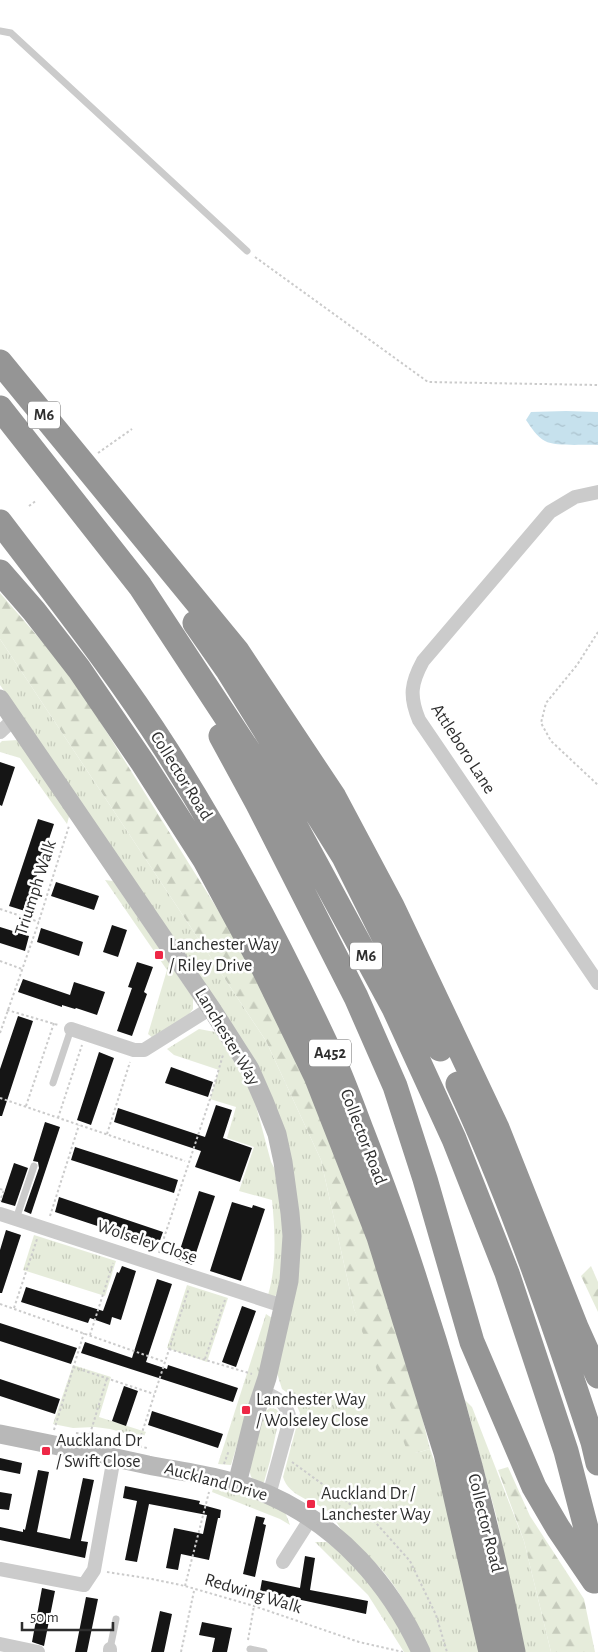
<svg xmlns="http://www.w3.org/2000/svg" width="598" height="1652" viewBox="0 0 598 1652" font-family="'Alegreya Sans',sans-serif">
	<defs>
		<pattern id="grass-tufts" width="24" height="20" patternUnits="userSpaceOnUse" patternTransform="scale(1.25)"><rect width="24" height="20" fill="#e6ecdb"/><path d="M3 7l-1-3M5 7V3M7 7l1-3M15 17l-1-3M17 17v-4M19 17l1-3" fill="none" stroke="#c6cbbc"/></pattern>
		<pattern id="forest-firs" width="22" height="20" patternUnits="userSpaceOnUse" patternTransform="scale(1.25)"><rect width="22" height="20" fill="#e6ecdb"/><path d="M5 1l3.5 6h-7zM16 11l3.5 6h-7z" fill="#c6cbbc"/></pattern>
		<pattern id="water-ripples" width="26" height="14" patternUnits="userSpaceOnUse" patternTransform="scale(1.25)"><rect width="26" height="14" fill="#c6e1ed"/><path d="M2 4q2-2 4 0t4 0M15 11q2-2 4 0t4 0" fill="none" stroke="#aac1cc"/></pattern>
	</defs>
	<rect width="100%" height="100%" fill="#fff"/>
	<path fill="url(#grass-tufts)" d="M0,639L266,1041L321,1160L354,1309L416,1453L430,1449L447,1497L483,1652H428C419,1625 404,1598 386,1575C376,1561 360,1551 348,1538C340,1530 335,1517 327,1511C312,1499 289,1497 283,1477L300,1413L293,1397L282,1389L277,1373L296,1283L268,1096L51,760L0,685Z
		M18,740L70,813L67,824L20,758L0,752V743L2,741Z
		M105,880L113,881L193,998V1009L189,1014L154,1039L148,1034L167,970Z
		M199,1029L215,1032L241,1072L255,1102L271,1162L278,1175L285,1246L279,1289L275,1297L268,1295C277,1265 275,1231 272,1200L239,1191L254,1147L227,1138L236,1107L210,1099L219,1070L174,1055L167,1049Z
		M34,1235L116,1261L105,1296L23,1270Z
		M187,1285L228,1298L207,1362L167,1348Z
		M266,1314L275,1320L231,1465L218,1464Z
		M73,1365L111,1377L99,1417L146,1432L143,1438L110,1429L95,1427L73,1428L53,1424Z
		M465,1400L472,1407L524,1541L551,1652H524L497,1519Z
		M270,1408L276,1409L280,1414L270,1461L264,1482L259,1484C237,1477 260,1428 264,1412Z
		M214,1485L262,1501L285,1512L290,1525L280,1519L212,1492Z
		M315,1542H327L351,1562L380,1594L413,1652H404L368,1595Z"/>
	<path fill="url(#forest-firs)" d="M0,593L71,675L263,982L310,1089L398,1320L430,1449L416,1453L406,1448L354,1309L321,1160L266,1041L0,639Z
		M591,1266L598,1282V1312L581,1276Z
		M508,1467L530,1516L584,1599L595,1652H551L524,1541L498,1470Z"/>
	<path fill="url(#water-ripples)" d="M566,411L598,412V445C585,444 556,447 545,441C537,437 531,427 526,420L531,412Z"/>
	<path fill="#151515" d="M0,762L15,767L2,806L0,805Z
		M38,819L54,824L25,911L9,906Z
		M56,882L99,896L94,910L51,896Z
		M112,925L127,930L118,957L103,952Z
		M0,927L29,936L25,951L0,943Z
		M41,928L83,942L79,956L37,942Z
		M137,962L153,967L144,992L147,994L132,1036L117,1031L132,988L128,987Z
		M23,979L70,995L74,982L105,992L97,1015L76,1008L75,1009L62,1005V1007L18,992Z
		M18,1016L33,1021L2,1116H0V1069Z
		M99,1052L114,1058L91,1125L77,1120Z
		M171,1067L213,1082L208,1097L165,1083Z
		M216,1105L232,1110L223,1138L252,1148L240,1182L195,1167L201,1151L114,1122L118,1108L205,1137Z
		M45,1122L60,1127L31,1214L24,1211L39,1168L38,1162L33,1161Z
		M75,1147L178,1180L174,1193L71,1160Z
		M14,1163L28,1168L15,1206L1,1202Z
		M199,1191L215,1196L192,1265L177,1259Z
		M59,1197L163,1232L158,1246L55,1212Z
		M232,1202L252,1208L253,1205L265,1209L241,1281L210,1271Z
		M6,1230L21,1235L2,1293H0V1250Z
		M122,1266L136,1271L121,1320L112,1317L110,1325L90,1318L88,1323L21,1302L26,1287L103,1311L117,1272L119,1273Z
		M157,1279L172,1284L146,1362L167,1369L168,1365L238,1388L233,1402L81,1353L85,1342L132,1358Z
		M242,1306L256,1311L236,1367L222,1362Z
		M0,1323L77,1348L71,1364L0,1341Z
		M0,1379L60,1399L55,1414L0,1396Z
		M124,1386L138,1391L126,1426L112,1421Z
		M152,1411L223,1434L218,1448L148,1425Z
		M0,1458L22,1463L20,1474L0,1470Z
		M38,1470L49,1472L37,1532L70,1539L83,1478L94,1480L81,1541L88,1542L85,1558L0,1540V1527L23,1532V1529L25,1530Z
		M125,1486L200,1501L199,1504L221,1510L220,1518H218L209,1560L181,1554L178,1570L166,1568L174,1528L203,1534L207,1515L149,1504L137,1562L125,1560L137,1501L123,1498Z
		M0,1492L12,1494L9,1510L0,1509Z
		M256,1516L265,1518L263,1524L266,1525L255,1577L243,1574Z
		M305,1556L315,1558L310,1590L368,1601L366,1614L260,1591L262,1580L300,1588Z
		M42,1588L55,1591L44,1646L32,1642Z
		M86,1597L98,1599L87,1652H75Z
		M160,1611L172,1614L164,1652H151Z
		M202,1622L232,1628L227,1652H212L215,1638L199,1635Z"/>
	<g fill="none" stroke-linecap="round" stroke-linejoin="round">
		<path stroke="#cbcbcb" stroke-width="2" stroke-dasharray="2.5 2.5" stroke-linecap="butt" d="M255,257L428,382L598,385
			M98,453L132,429
			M29,506L37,500
			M598,632L577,665L546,703L541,723L551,741L598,785
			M0,909L39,922
			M0,961L22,969
			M7,1010L58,1025
			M0,1033L37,927L69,826
			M0,1098L185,1161
			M26,1106L54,1023
			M58,1118L82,1045
			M107,1134L130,1062
			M0,1189L4,1190L0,1201
			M50,1216L79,1125
			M159,1253L210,1099L223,1055
			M0,1304L165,1362
			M14,1308L37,1239
			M90,1335L113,1263
			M169,1349L252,1374
			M205,1359L225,1300
			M73,1367L154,1394
			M54,1430L84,1333
			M76,1433L90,1434L147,1448
			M90,1434L107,1378
			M138,1445L189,1288
			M292,1462L376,1523L410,1561L436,1615L447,1652
			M224,1464L229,1450
			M107,1572L152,1579L185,1586L254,1606L359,1642L403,1652
			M185,1586L209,1492
			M248,1640L254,1606
			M181,1652L194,1591"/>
		<path stroke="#cbcbcb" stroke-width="7" d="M0,31L11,33L247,251
			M53,1083L71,1029
			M16,1219L34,1166
			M110,1649L116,1619
			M250,1649L264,1652"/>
		<path stroke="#cbcbcb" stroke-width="14" d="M598,492L575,497L550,512L423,661C411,683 409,696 419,720L598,983
			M0,732L14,719
			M71,1029L134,1050H144L211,1008
			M0,1214L283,1306
			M262,1391C279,1400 285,1400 290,1419L269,1495
			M283,1562L311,1518
			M0,1569L84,1585L94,1570L114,1457
			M0,1644L38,1652
			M110,1652V1649"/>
		<path stroke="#b8b8b8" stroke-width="19" d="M0,699L211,1008L250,1069L264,1101L277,1134L283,1162L290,1213L292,1236L289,1281L267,1378L253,1420L237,1484
			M0,1434C50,1444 99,1454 148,1465C189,1473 232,1478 269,1495C339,1526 390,1584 421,1652"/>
		<path stroke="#959595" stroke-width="25" d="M0,362L237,651L334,797L392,906L497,1128L576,1327L598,1376
			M0,408L140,586L284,805L394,1008L454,1139L507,1273L566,1451L598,1574
			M0,522C57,597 116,671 167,751C231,852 287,959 337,1068C346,1089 354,1111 362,1132C381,1181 399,1230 415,1280C455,1402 488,1526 513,1652
			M0,572L34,611L79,669L143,763L205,860L264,969L316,1076L379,1237L446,1453L491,1652
			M195,623L227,669L344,857L440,1049
			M221,736L258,804L356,997L395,1086L425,1179L472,1342L534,1487L558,1528L594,1581
			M458,1084C512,1200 553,1321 593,1442L598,1463"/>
	</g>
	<g fill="#ee2746" stroke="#fff" stroke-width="2">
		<rect x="154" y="950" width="10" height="10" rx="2.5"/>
		<rect x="241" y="1405" width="10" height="10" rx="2.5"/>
		<rect x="41" y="1446" width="10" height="10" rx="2.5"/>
		<rect x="306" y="1499" width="10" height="10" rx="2.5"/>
	</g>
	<g text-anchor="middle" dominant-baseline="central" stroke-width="5" stroke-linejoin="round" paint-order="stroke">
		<g fill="#fff" stroke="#6d6d6d" stroke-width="1">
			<rect x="28" y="401.5" width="32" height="27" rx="4"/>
			<rect x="350" y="942.5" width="32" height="27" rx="4"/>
			<rect x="309" y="1039.5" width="42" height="27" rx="4"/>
		</g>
		<g font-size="16" font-weight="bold" fill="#2e2e2e">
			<text x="44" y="415">M6</text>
			<text x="366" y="956">M6</text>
			<text x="330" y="1053">A452</text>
		</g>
		<g font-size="18" fill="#2e2e2e" stroke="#fff">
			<text transform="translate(463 749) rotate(57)">Attleboro Lane</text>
			<text transform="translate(181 776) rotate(58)">Collector Road</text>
			<text transform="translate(36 888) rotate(-72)">Triumph Walk</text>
			<text transform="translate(227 1037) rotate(59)">Lanchester Way</text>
			<text transform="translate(363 1137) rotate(69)">Collector Road</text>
			<text transform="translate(147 1242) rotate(18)">Wolseley Close</text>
			<text transform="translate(216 1482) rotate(15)">Auckland Drive</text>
			<text transform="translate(485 1523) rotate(76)">Collector Road</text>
			<text transform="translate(253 1594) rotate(17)">Redwing Walk</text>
		</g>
		<g font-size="18" fill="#2e2e2e" stroke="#fff" text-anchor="start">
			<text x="169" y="945">Lanchester Way<tspan x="169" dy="21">/ Riley Drive</tspan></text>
			<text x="256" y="1400">Lanchester Way<tspan x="256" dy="21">/ Wolseley Close</tspan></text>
			<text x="56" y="1441">Auckland Dr<tspan x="56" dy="21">/ Swift Close</tspan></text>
			<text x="321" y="1494">Auckland Dr /<tspan x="321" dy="21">Lanchester Way</tspan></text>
		</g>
	</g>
	<path d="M22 1622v8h91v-8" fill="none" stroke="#2e2e2e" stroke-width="2.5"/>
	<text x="30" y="1622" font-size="15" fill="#2e2e2e" stroke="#ffffff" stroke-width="4" paint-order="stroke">50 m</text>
</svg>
